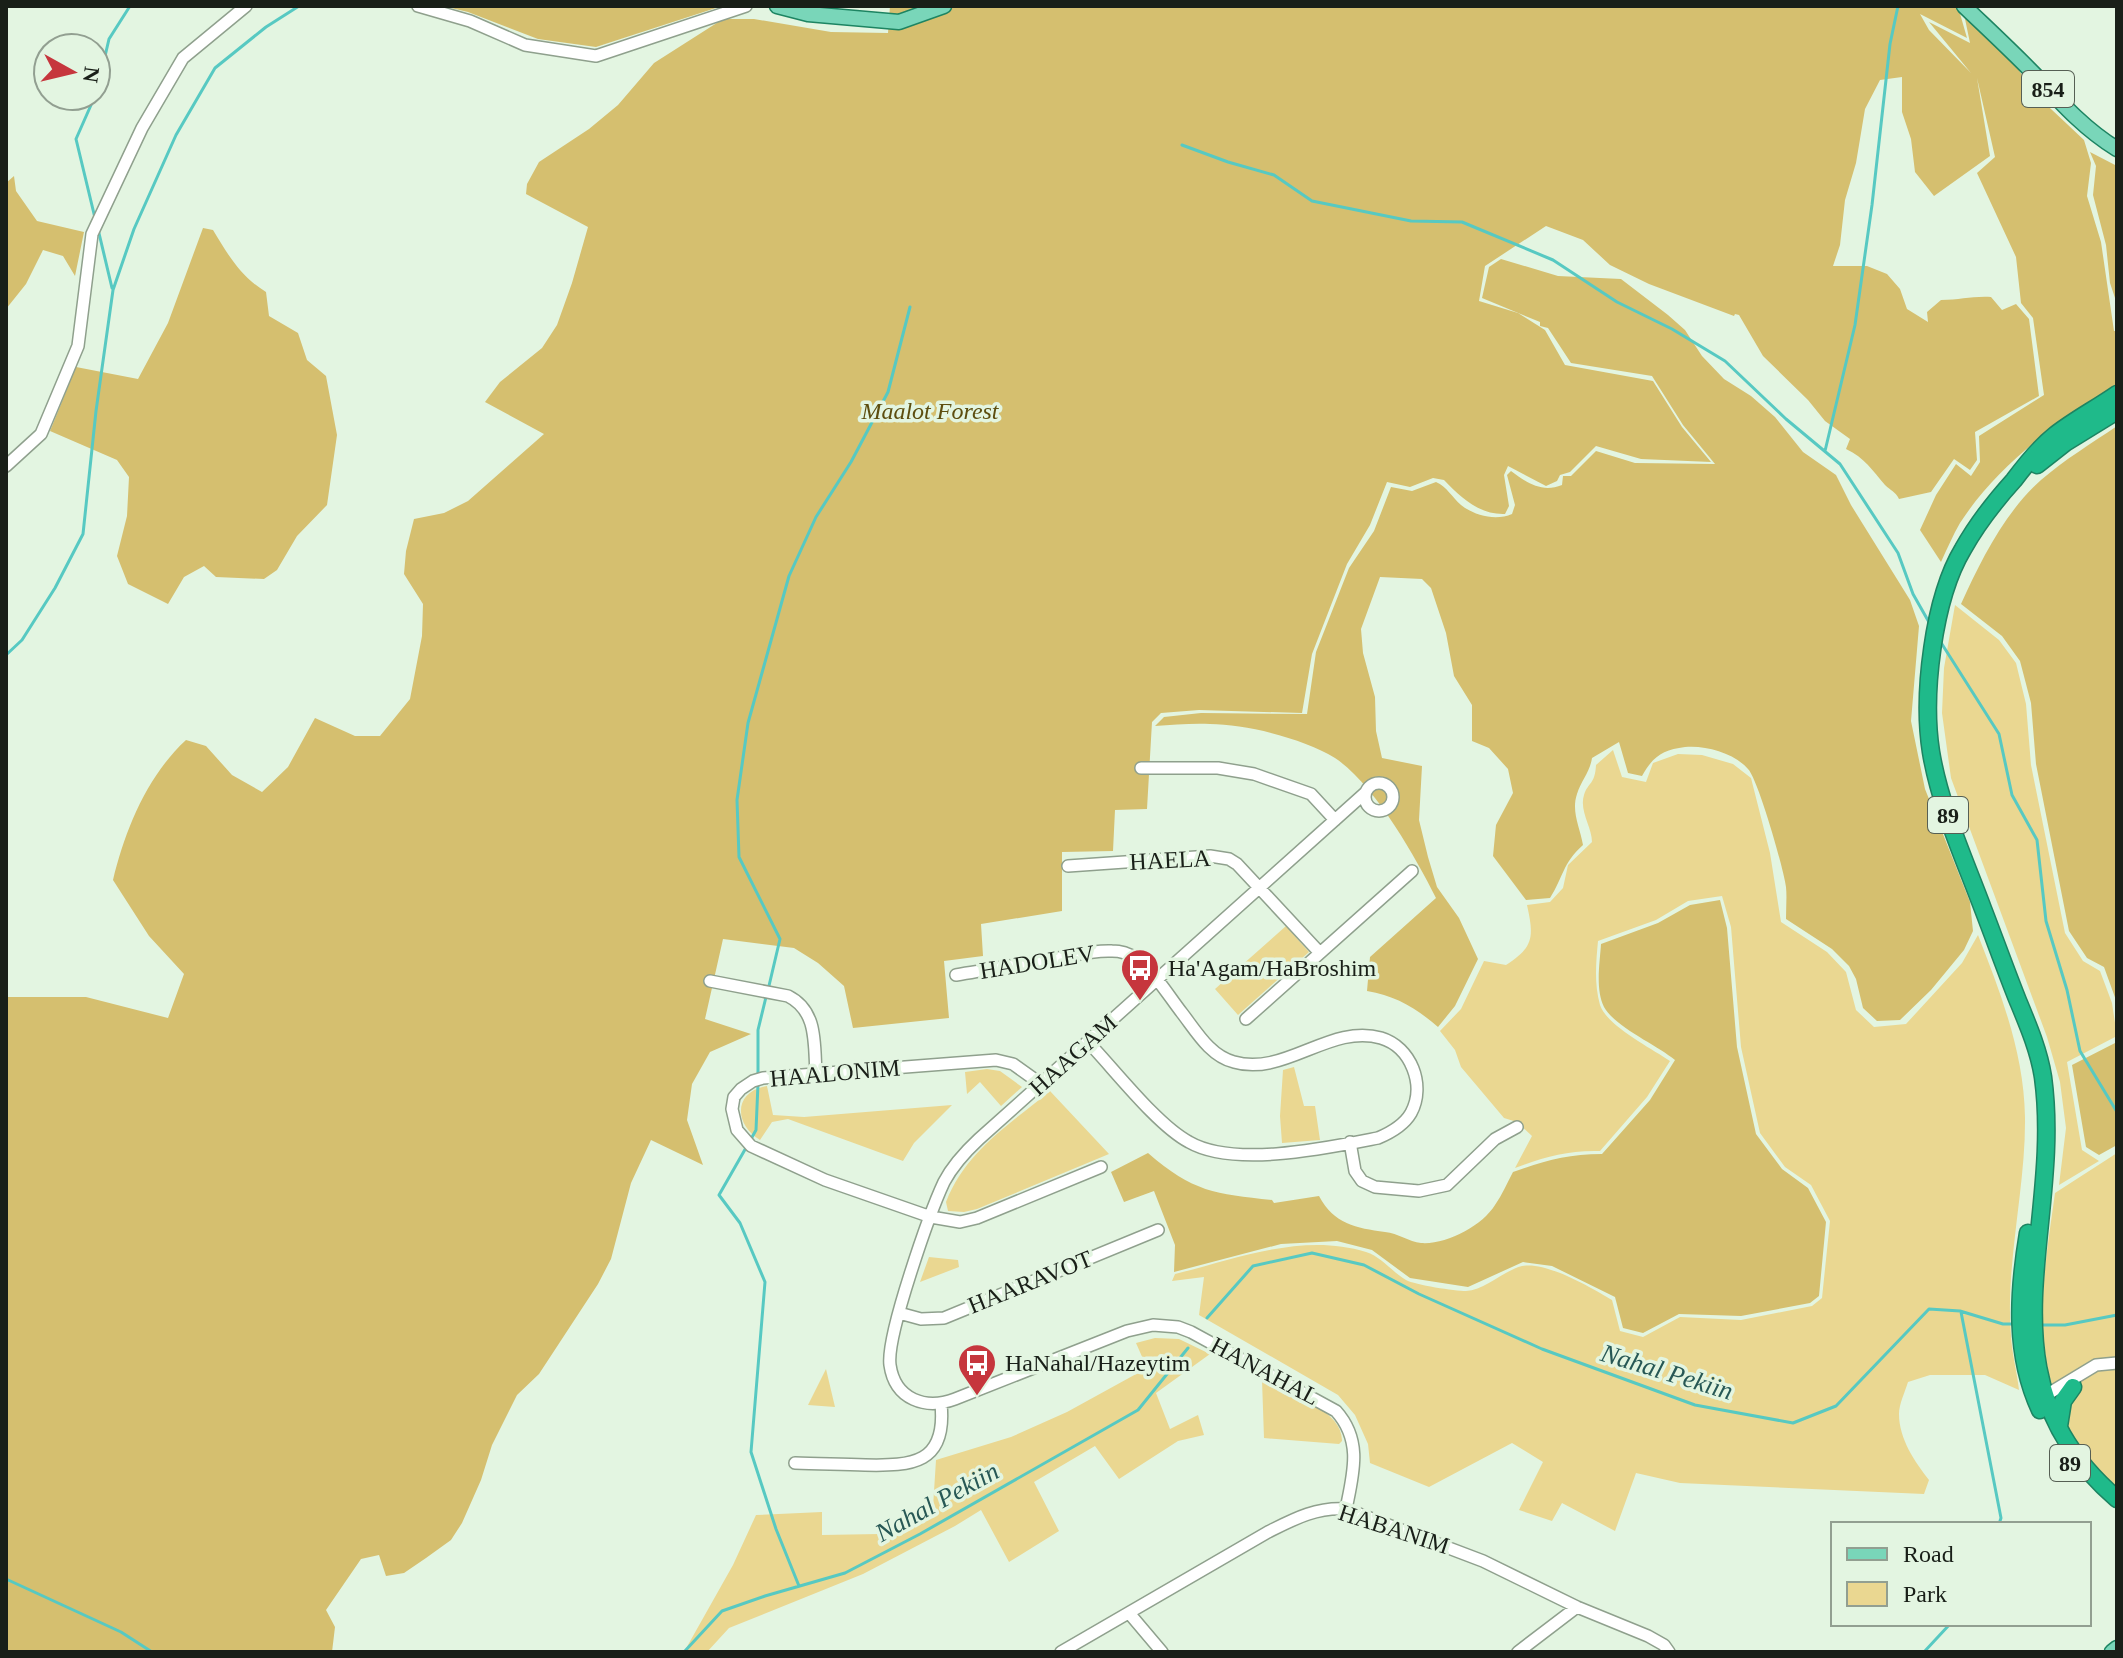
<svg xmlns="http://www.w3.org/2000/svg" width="2123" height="1658" viewBox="0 0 2123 1658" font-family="'Times New Roman',serif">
	<rect width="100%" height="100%" fill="#e3f5e1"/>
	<path fill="#ead791" d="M1955,605L1999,640L2016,663L2026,704L2031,765L2065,933L2083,961L2100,971L2112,1003L2117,1036L2067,1062L2082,1150L2099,1161L2059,1185L2066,1128L2060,1082L2047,1037L1951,778L1942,713L1944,668Z
		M1613,750L1622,777L1646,782L1653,763L1678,754L1702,755L1733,764L1751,778L1770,853L1781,922L1827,952L1846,972L1856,1010L1874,1027L1906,1024L1962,963L1978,935C2001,994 2024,1053 2025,1117C2026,1187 2005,1265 2011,1336C2012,1354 2017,1372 2019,1390L1985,1375H1930L1908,1382C1905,1392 1899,1404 1899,1414C1899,1439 1915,1462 1929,1480L1924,1494L1680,1483L1636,1473L1615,1531L1562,1503L1552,1521L1519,1510L1543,1462L1512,1443L1429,1487L1370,1463L1368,1444L1355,1415L1338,1395L1199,1315L1204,1277L1172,1281L1175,1274C1236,1259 1303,1232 1366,1252C1382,1257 1392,1272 1406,1280C1415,1285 1455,1291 1466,1291C1485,1290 1503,1271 1522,1266C1546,1261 1592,1288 1612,1300L1620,1331L1643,1337L1680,1317L1741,1320L1812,1306L1822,1298L1830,1221L1811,1185L1785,1167L1760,1133L1741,1047L1731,927L1722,896L1688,901L1656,920L1598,941C1596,962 1594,984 1600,1005C1607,1026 1651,1048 1670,1061L1647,1097L1600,1151C1568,1150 1544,1157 1515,1168L1532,1136L1517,1122L1504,1118L1461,1067L1455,1050L1440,1031L1461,1009L1484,961L1506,965C1534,947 1534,937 1527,905L1550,902L1563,888L1568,865L1592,842C1592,827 1579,811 1584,795C1588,782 1595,785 1596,765Z
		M1286,926L1309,952L1238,1015L1215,989Z
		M1294,1067L1304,1106H1315L1320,1140L1282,1143L1280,1116L1283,1070Z
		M987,1069L1000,1071L1022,1087L1001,1106L980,1082L967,1094L965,1072Z
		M767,1086L773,1115L804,1117L952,1105L914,1143L903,1161L788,1119L772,1122L760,1140C734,1124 733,1092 767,1086Z
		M1050,1091L1109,1154L977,1209L964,1212L948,1211L946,1202C966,1151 1009,1125 1050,1091Z
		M2117,1153V1490C2105,1477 2090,1464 2080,1449C2027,1363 2042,1286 2055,1193Z
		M929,1257L958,1260L959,1267L920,1282Z
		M1155,1338L1179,1339L1210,1354L1156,1393L1170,1429L1198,1415L1204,1435L1178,1441L1119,1479L1095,1446L1034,1482L1059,1531L1009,1562L981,1510L955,1526L863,1574L729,1628L707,1652H684L733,1565L756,1515L822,1512V1535L879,1534L933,1507L936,1460L1011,1437L1067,1412L1147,1368L1136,1343Z
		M826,1369L835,1407L808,1405Z
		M1262,1380C1286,1392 1343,1409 1342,1441L1339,1444L1264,1438Z"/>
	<path fill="#d5bf6f" d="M443,6H722L596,47L538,39L468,12Z
		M890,6H1953L1959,10L1967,38L1920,14L1929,30L1971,73L1929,22L1970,43L1964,14L2006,51L2034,93L2084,140L2091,163L2087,196L2101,242L2114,331H2117V384C2058,422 1999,463 1960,523C1953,535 1947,549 1941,562L1920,530L1936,495L1956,464L1971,476L1980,462L1979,436L2044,395L2033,318L2021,303L2016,257L1977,173L1995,157L1977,78L1990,156L1934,196L1915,172L1911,139L1902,112V77L1880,80L1865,109L1856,163L1845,200L1840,245L1833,266H1867L1887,274L1900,289L1907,309L1928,322L1927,312L1941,300C1960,300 1972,296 1991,297L2002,310L2016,304L2029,319L2039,396L1975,432L1977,460L1970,470L1954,459L1931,492L1899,499C1895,491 1891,491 1885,485C1872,470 1865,458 1846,449L1850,439L1825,421L1808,400L1763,356L1739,315L1735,314L1734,316L1649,284L1610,265L1583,240L1546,226L1485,266L1479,301L1518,313L1545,330L1565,365L1653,381L1682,427L1711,462L1641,459L1596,446L1570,472L1560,475L1557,481L1546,486L1508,466L1504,475L1509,506L1505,514C1480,515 1461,498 1444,480L1433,478L1410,487L1387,482L1370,525L1347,564L1312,654L1302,713L1199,710L1161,713L1152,722L1147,809L1115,810L1113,851L1062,852V911L981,924L983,956L944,961L949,1018L853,1028L844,986L818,963L794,948L723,939L705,1019L751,1034L710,1052L692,1084L687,1120L703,1165L651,1140L631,1183L611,1259L598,1284L539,1374L517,1395L492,1445L481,1480L462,1523L451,1540L426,1558L404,1573L386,1576L379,1555L361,1559L326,1610L335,1627L332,1652H6V997H86L168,1018L184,974L149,936L113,880C125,830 147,776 186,740L206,746L232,775L262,792L288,767L315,718L355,736H380L410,699L422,636L423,604L404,574L406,551L414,519L444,513L468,501L544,434L485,402L500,382L542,348L557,325L572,283L588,227L526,194L527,184L539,162L589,129L618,105L654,63L723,19H754L831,32L888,33Z
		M2090,152L2117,166V304L2110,283L2106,245L2093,195L2096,166Z
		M14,176L16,191L37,221L84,232L75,276L63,256L43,250L26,284L6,309V183Z
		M203,228L213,230C228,255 241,277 266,292L269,316L298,333L307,360L326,376L337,435L327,505L297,536L277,570L264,579L216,577L204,566L184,577L168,604L128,584L117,556L127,516L129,477L117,460L50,431L76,367L138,379L168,323Z
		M1501,259L1558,276L1621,279L1668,315L1685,330L1702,356L1724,379L1751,396L1775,417L1803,452L1836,475L1851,505L1910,600L1919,626L1911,721L1925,789L1970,902L1973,931L1964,950L1931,990L1900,1020L1877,1021L1863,1008L1856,979L1849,966L1832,949L1786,919C1786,908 1787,897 1786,887C1784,870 1758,779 1748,769C1734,753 1706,745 1685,747C1663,750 1653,756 1642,776L1628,773L1619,742L1592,758C1590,772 1581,781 1577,794C1571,812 1580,827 1583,845C1562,864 1564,876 1550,898L1526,900L1493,856L1496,825L1513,793L1508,769L1489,748L1472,741V705L1454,676L1446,633L1431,588L1422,579L1380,577L1361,629L1363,653L1375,697L1376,731L1382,758L1422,766L1419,820L1428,857L1437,887L1459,918L1478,959L1455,1006L1438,1027C1416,1008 1396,996 1367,991L1370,957L1436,898C1415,856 1374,784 1335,758C1305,739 1246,724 1210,724C1192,723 1173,725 1155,726L1164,717L1201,713L1307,714L1316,652L1349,568L1374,531L1391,487L1412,491L1436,482C1447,487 1452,497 1461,505C1475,516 1496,521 1512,514L1515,505L1507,475L1511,471C1527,483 1542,493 1562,485L1563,476H1571L1596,451L1635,463L1715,464L1683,425L1652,376L1571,363L1548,328L1540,326V322L1482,298L1489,267Z
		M2117,426V1003L2104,967L2087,958L2069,931L2036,764L2031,703L2020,661L2002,636L1961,604C1981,560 2005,512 2041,480C2064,460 2092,443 2117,426Z
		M1720,900L1727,928L1737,1047L1756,1134L1782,1169L1808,1188L1826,1222L1819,1296L1810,1303L1741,1316L1679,1314L1643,1333L1623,1328L1615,1297L1552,1266L1523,1262L1468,1287L1410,1278L1372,1250L1337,1241L1281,1244L1174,1272L1175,1245L1154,1191L1124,1202L1111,1172L1148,1153C1193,1192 1215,1194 1272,1200L1274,1203L1319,1196C1334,1224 1356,1228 1385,1232C1398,1233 1409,1242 1421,1243C1446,1245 1482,1226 1495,1205C1502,1195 1507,1183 1513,1172C1545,1161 1567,1154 1602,1154L1650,1100L1675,1060C1657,1045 1615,1027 1604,1007C1595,989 1600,962 1601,944L1658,923L1690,905Z
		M2117,1042V1145L2099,1155L2086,1147L2072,1065Z"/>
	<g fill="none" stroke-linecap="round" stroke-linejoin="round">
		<path stroke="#57c9c2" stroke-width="3" d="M96,95L109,39L130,6
			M1182,145L1228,162L1274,175L1312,201L1411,221L1462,222L1553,260L1617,302L1672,329L1725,361L1786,419L1840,464L1898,553L1913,594L1930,624
			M95,218L76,139L95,96
			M98,229L112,288
			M1825,451L1855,325L1872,205L1890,44L1898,6
			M1940,641L1999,734L2012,795L2037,840L2046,921L2067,990L2080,1051L2117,1112
			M6,655L22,640L55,588L83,534L96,411L113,290L134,229L176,135L215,68L266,27L299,6
			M768,990L780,939L739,857L737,800L748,723L789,576L816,517L851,462L888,392L910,307
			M758,1077V1030L766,997
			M751,1139L756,1130L758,1084
			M747,1146L719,1195L740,1223L765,1282L751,1452L776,1529L799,1586
			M1961,1312L2001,1518L1999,1524
			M1207,1318L1253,1266L1312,1253L1364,1265L1419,1294L1542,1349L1695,1405L1793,1423L1836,1406L1929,1309L1960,1311L2003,1324H2016
			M2039,1325H2065L2117,1315
			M6,1579L121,1632L152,1652
			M684,1652L722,1611L765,1596L845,1573L920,1534L1138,1410L1188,1348
			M1924,1652L1950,1624"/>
		<defs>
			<path id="minor" d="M418,6L470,21L525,45L596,56L746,6
				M6,466L41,434L78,346L92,234L142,128L183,58L246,6
				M1141,768H1218L1254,774L1311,794L1335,820
				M1365 797a14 14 0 1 1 28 0a14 14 0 1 1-28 0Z
				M1068,866L1210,856L1229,859L1237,864L1320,953
				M956,975C990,969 1024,964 1058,958C1075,955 1094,950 1112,951C1120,951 1128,953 1135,958C1154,971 1168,995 1182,1013C1196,1031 1210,1056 1234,1062C1284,1077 1331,1023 1381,1038C1411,1047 1426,1085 1411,1113C1404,1125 1390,1133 1378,1138C1327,1148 1234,1168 1189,1142C1157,1125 1114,1069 1088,1042
				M710,981L788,996C818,1011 814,1044 816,1074
				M1246,1019L1412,871
				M1041,1084L1013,1064L996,1060L763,1078L753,1081L741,1089L734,1097L732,1109L737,1130L751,1146L825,1180L931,1217L960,1222L977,1218L1101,1167
				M1350,1142L1355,1171L1362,1181L1375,1187L1419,1191L1447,1185L1495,1139L1517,1127
				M899,1313L921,1319L944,1318L1158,1230
				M2043,1397L2096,1365L2117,1363
				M795,1463C818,1464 841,1464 865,1465C912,1466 947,1464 941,1404
				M1346,1509C1353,1474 1363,1441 1336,1411L1191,1332L1178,1327L1153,1325L1127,1331L955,1399C926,1410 895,1400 890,1365C886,1336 930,1212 944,1182C953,1165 965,1152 979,1139L1365,793
				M1129,1613L1162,1652
				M1061,1652L1268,1532C1294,1519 1316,1507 1346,1509L1483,1561L1577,1607L1648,1636L1664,1645L1669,1652
				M1518,1652L1577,1607"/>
			<path id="major" d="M777,6L808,14L899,22L944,6
				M1964,6C1989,30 2015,54 2039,79C2063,105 2086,130 2117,149
				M2112,1652L2117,1648"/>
			<path id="highway" d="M2117,394C2097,408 2074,420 2055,435C2040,447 2026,464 2014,480C1995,501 1977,524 1963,549C1933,599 1922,695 1931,752C1940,806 1964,858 1983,909C1995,940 2006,971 2018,1001C2028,1025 2039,1051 2043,1077C2064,1231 1973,1376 2117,1499
				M2037,465L2065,443L2117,411
				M2028,1233C2018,1293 2014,1354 2040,1410
				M2059,1426L2063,1401L2073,1387"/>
		</defs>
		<use href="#minor" stroke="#8fa08d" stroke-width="14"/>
		<use href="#major" stroke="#1d8462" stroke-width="17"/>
		<use href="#highway" stroke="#1d8462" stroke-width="19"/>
		<use href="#minor" stroke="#fff" stroke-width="11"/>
		<use href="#major" stroke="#79d6b9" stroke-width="14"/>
		<use href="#highway" stroke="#1fba8a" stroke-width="16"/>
	</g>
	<defs>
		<symbol id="bus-pin" viewBox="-11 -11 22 30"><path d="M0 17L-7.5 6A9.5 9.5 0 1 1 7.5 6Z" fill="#c6363d" stroke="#e3f5e1"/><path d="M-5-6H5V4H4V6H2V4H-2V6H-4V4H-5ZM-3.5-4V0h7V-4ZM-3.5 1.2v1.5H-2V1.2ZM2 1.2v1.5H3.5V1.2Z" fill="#fff"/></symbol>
	</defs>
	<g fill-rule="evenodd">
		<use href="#bus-pin" x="1118" y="946" width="44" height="60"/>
		<use href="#bus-pin" x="955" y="1341" width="44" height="60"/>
	</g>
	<g text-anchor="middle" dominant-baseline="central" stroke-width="7" stroke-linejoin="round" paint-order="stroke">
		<g fill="#e3f5e1" stroke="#565f54" stroke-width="2">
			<rect x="2022" y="71" width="52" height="36" rx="6"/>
			<rect x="1928" y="797" width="40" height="36" rx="6"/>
			<rect x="2050" y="1445" width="40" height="36" rx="6"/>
		</g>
		<g font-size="22" font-weight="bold" fill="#191f18">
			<text x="2048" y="89">854</text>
			<text x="1948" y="815">89</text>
			<text x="2070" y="1463">89</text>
		</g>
		<g font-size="24" font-style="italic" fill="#5d4e0f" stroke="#e3f5e1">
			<text x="930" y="411">Maalot Forest</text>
		</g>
		<g font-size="24" fill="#191f18" stroke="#e3f5e1">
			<text transform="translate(1170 860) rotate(-3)">HAELA</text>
			<text transform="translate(1037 962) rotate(-9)">HADOLEV</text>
			<text transform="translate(1073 1055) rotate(-42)">HAAGAM</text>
			<text transform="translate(835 1073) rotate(-5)">HAALONIM</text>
			<text transform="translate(1030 1282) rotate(-22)">HAARAVOT</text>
			<text transform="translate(1265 1371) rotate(28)">HANAHAL</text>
			<text transform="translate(1394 1529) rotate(18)">HABANIM</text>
		</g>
		<g font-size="24" fill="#191f18" stroke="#e3f5e1" text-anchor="start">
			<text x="1168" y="968">Ha'Agam/HaBroshim</text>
			<text x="1005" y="1363">HaNahal/Hazeytim</text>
		</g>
		<g font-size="26" font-style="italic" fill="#275855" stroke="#e3f5e1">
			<text transform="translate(1667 1372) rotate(17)">Nahal Pekiin</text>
			<text transform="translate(937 1502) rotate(-29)">Nahal Pekiin</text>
		</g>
	</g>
	<rect width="2123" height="1658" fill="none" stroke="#191f18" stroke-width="16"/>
	<rect x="1831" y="1522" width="260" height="104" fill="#e3f5e1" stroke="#929f91" stroke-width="2"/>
	<rect x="1847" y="1548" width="40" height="12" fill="#79d6b9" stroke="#929f91" stroke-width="2"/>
	<text x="1903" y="1562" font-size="24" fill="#191f18">Road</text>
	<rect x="1847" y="1582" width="40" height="24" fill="#ead791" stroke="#929f91" stroke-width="2"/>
	<text x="1903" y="1602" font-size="24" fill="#191f18">Park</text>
	<g transform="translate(72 72) rotate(98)"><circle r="38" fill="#e3f5e1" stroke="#929f91" stroke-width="2"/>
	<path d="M0-6L14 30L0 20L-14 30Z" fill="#c6363d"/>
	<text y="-12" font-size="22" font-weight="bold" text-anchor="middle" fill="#191f18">N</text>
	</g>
</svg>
